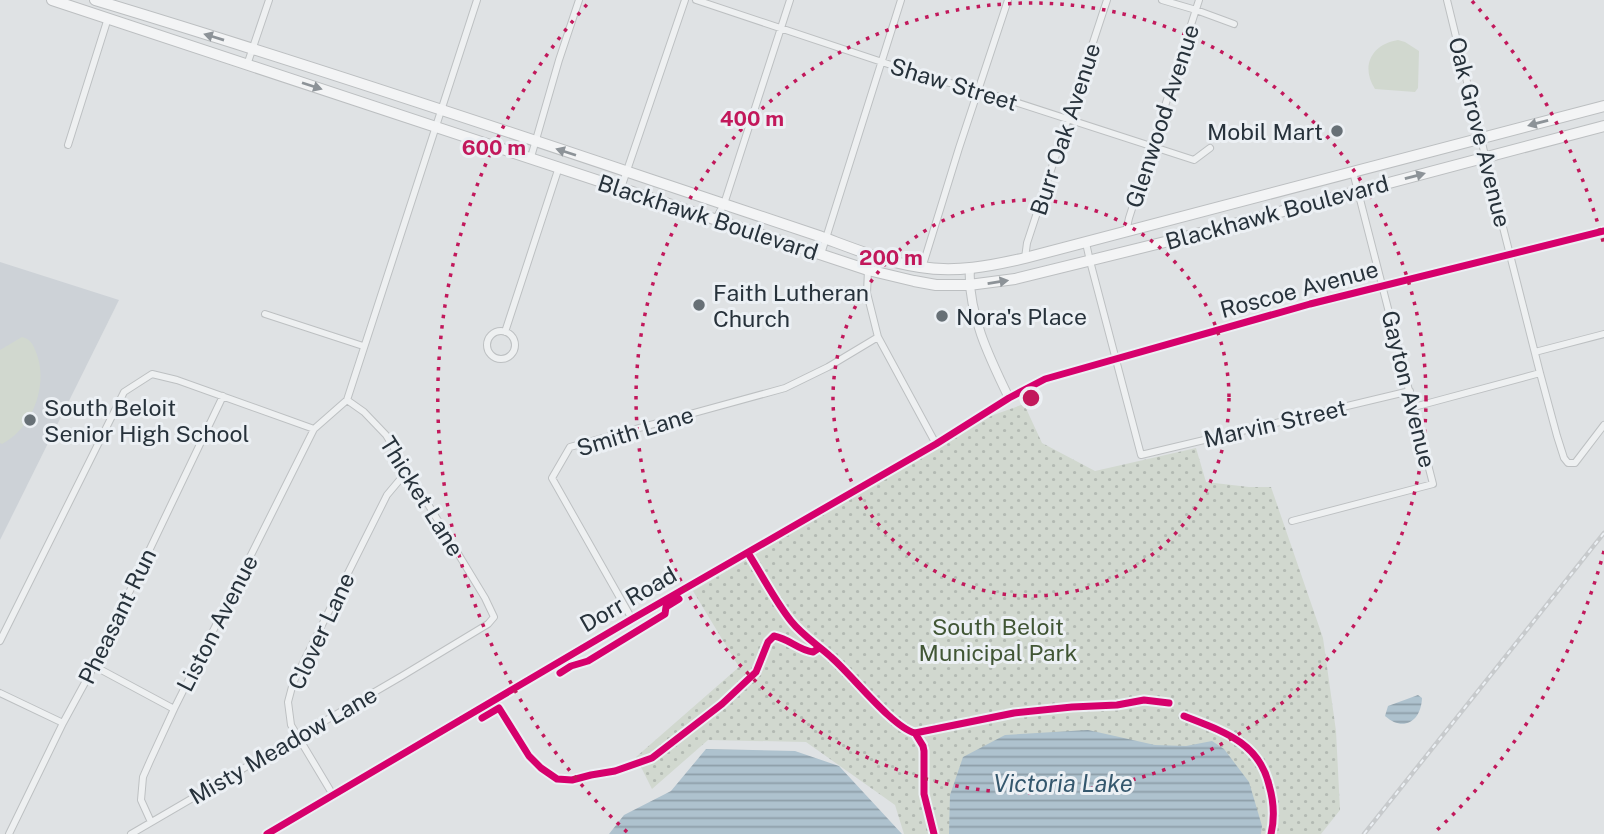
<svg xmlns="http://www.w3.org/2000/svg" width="1604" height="834" viewBox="0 0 1604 834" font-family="'Public Sans',sans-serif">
	<defs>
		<pattern id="park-dots" width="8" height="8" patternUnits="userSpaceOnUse" patternTransform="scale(1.75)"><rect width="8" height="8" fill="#d1d8cf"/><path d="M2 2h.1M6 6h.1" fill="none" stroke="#b3bab3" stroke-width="1.8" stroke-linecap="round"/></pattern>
		<pattern id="water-rules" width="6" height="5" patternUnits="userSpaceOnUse" patternTransform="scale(1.75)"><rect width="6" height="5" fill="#aec2ce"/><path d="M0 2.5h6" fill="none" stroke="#8e9ea8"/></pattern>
	</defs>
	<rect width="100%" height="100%" fill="#dfe2e4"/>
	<path fill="#cdd2d7" d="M0,262L119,300L0,540Z"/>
	<path fill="#d1d8cf" d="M1398,40L1405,42L1419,51L1418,88L1415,92L1375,89C1360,66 1372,44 1398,40Z
		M22,337C30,339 33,344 36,352C49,384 33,428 2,444L0,443V350Z"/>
	<path fill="url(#park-dots)" d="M1024,404L1042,443L1095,471L1196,448L1206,482L1249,487H1271L1323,638L1336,731L1340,810L1321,834H904L895,805L806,742L708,740L652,789L636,757L739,667L693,591L985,418Z"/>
	<path fill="url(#water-rules)" d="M1418,695L1422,698C1421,722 1403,732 1385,716L1388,706Z
		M1088,730L1155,745L1186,746L1212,741L1224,749L1249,782L1262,826L1261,834H949L950,795L963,757L1005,735Z
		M706,749L795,751L839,766L902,834H609L624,815L671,791Z"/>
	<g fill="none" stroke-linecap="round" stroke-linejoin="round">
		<defs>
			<path id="minor" d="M696,0L930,78L978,90L1194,160L1210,148
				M1162,0L1196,10L1234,24
				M1447,0L1491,180L1540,373L1557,436L1564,458L1568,463H1575L1604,425
				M247,65L269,0
				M68,145L108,18
				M531,157L559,60L579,0
				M621,188L685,0
				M716,219L724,204L790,0
				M1126,232L1129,218L1199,0
				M1086,243L1090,261L1141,455L1410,391
				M821,254L901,0
				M1025,258L1027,243L1107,0
				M922,268L959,148L1008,0
				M868,270L867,293L878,337L936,444
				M265,314L363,346
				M487 345a14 14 0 1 1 28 0a14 14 0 1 1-28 0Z
				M505,332L559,167
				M1535,352L1604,334
				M1009,398L1045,379L1060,374L1310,304L1604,231
				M347,400L477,0
				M1414,407L1540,373
				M1292,521L1433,484L1353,172
				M632,619L552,478L570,447L785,388L828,367L878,337
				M0,641L124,392L152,374L177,380L314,429L347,400L364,412L386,435L485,598L494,617L488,624L402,676L131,834
				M94,666L174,709
				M0,693L63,723
				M333,795L291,725L288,702L293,683L387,495L408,470
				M151,822L141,800L143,777L150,761L174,709L314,429
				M9,834L63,723L94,666L223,396"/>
			<path id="tertiary" d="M267,834L632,619L936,444L1009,398C990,359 967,312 970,268"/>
			<path id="primary" d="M52,0L868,270L914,281L936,285H969L1015,279L1185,237L1604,126
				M95,0C281,56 465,117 649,179C706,198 762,217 819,236C852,248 885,262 920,267C956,273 990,266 1025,258L1604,106"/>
		</defs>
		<use href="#minor" stroke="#bdc0c2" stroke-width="8"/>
		<use href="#tertiary" stroke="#bdc0c2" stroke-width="10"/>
		<use href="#primary" stroke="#bcbfc1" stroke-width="12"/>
		<use href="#minor" stroke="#eef0f1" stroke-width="6"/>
		<use href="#tertiary" stroke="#eef0f1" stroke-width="8"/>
		<use href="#primary" stroke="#f3f4f5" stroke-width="10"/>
		<defs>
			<path id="rail" d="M1364,834L1604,533"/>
		</defs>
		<use href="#rail" stroke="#c7cacc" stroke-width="4.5"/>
		<use href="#rail" stroke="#ecf0f4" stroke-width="2" stroke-dasharray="5" stroke-linecap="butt"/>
		<defs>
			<path id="cycleway" d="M748,553C762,575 775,601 791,621C803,636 818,645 831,657C852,675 892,727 915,733
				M560,673L571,666L588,661L665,614L666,607L679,599
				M1184,716C1222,731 1259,742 1269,785C1274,802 1275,817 1271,834
				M482,718L499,708L529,756L541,768L557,779L572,780L591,775L615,771L652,758L722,704L756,672L768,642L774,636C790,639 798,650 813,652L819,648
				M267,834L632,619L936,444L1009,398L1045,379L1310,304L1604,231
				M934,834L924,794V751L923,746L915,733L1014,713L1072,707L1117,705L1144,700L1169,703"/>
		</defs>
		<use href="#cycleway" stroke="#ecf0f4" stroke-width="11"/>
		<use href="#cycleway" stroke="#d6006c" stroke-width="7"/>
	</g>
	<defs><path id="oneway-solid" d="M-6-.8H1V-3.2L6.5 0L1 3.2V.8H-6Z" transform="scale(1.75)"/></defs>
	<g fill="#8d9398">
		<use href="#oneway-solid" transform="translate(214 37) rotate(-163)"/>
		<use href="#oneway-solid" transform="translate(312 86) rotate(18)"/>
		<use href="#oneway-solid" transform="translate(1538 123) rotate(165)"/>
		<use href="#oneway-solid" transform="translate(566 152) rotate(-162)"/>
		<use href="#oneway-solid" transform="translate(1415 176) rotate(-15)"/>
		<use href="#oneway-solid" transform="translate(998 282) rotate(-9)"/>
	</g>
	<g fill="none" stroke="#c2185b" stroke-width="3.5" stroke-dasharray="3.5 7">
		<circle cx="1031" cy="398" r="198"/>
		<circle cx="1031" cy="398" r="395"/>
		<path d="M1604 551A593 593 0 0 1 1435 832M627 832A593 593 0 0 1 590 1M1472 1A593 593 0 0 1 1604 245"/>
	</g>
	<g fill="#677076" stroke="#ecf0f4" stroke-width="2.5">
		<circle cx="1337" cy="131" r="7"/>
		<circle cx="699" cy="305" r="7"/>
		<circle cx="942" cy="316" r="7"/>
		<circle cx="30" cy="420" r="7"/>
	</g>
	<g text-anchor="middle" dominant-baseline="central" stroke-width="6" stroke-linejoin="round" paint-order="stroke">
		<g font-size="23" fill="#27323b" stroke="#ecf0f4">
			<text transform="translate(954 84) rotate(17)">Shaw Street</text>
			<text transform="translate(1162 116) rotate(-72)">Glenwood Avenue</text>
			<text transform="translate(1065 129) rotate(-72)">Burr Oak Avenue</text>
			<text transform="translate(1480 132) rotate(76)">Oak Grove Avenue</text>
			<text transform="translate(1277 212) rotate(-15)">Blackhawk Boulevard</text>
			<text transform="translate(708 217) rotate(18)">Blackhawk Boulevard</text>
			<text transform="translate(1299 289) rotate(-15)">Roscoe Avenue</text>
			<text transform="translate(1409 389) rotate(76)">Gayton Avenue</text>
			<text transform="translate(1275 423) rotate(-13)">Marvin Street</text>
			<text transform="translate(635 431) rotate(-17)">Smith Lane</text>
			<text transform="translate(422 496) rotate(58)">Thicket Lane</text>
			<text transform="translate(628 599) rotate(-30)">Dorr Road</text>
			<text transform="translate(117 616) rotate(-64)">Pheasant Run</text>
			<text transform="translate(217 623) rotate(-63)">Liston Avenue</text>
			<text transform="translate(321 631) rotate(-65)">Clover Lane</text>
			<text transform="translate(283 745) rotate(-30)">Misty Meadow Lane</text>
		</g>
		<g font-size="23" fill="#27323b" stroke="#ecf0f4" text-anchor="start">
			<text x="1323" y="131" text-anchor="end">Mobil Mart</text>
			<text x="713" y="292">Faith Lutheran<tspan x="713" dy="26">Church</tspan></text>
			<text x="956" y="316">Nora's Place</text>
			<text x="44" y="407">South Beloit<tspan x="44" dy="26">Senior High School</tspan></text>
		</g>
		<g font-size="23" fill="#415635" stroke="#ecf0f4">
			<text x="998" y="626">South Beloit<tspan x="998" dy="26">Municipal Park</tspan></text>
		</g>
		<g font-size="24" font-style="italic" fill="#34576d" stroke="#ecf0f4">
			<text x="1063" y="783">Victoria Lake</text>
		</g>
	</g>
	<circle cx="1031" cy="398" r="10" fill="#c2185b" stroke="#ecf0f4" stroke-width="3.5"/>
	<g font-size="21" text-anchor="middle" font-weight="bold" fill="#c2185b" stroke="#ecf0f4" stroke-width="6" stroke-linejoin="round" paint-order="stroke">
		<text x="752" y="126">400 m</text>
		<text x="494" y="155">600 m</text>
		<text x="891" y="265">200 m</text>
	</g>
</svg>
